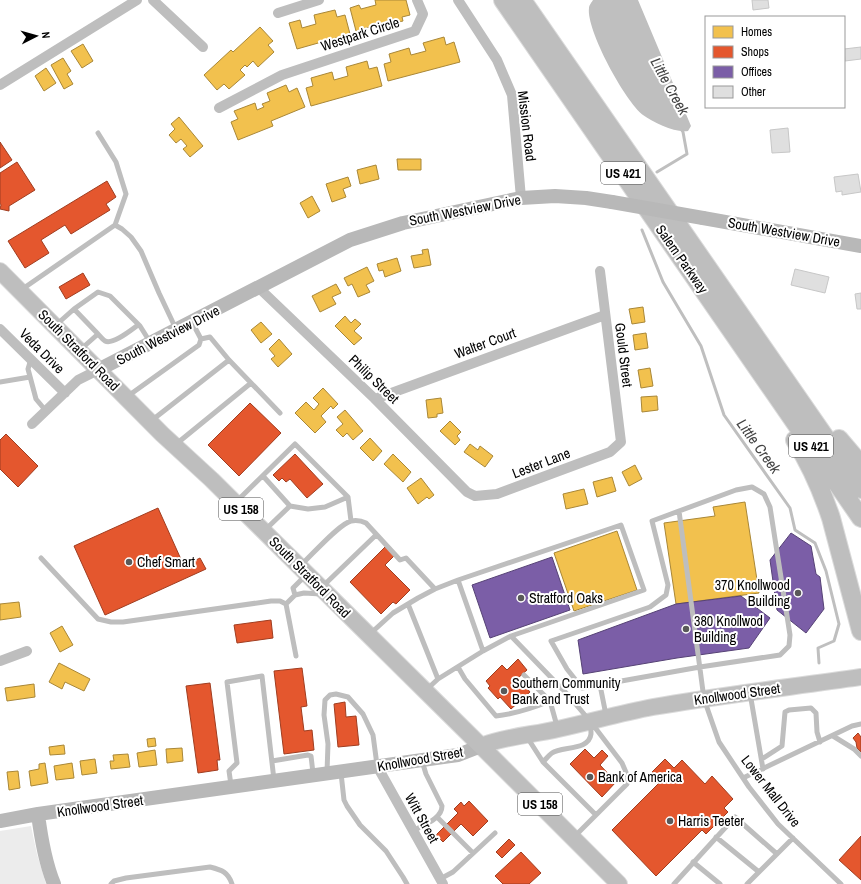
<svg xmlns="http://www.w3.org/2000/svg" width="861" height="884" viewBox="0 0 861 884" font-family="'Archivo Narrow',sans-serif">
	<rect width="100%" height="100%" fill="#fff"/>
	<path fill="#ececec" d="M31,826L37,854L46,884H0V831Z"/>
	<path fill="#bfbfbf" d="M593,0H638L691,126L688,131C675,133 654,123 643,115C625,101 586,30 589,8C589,5 592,2 593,0Z"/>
	<path fill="#f2c14e" stroke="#a98737" d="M375,0H406L410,15L402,17L403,21L394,23L393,20L356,31L350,8L359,5L361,9L376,5Z
		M335,10L337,17L345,15L350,34L297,49L289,23L300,20L302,28L316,24L314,15Z
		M260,27L273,41L268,45L274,52L258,67L253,61L247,67L245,65L240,70L245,75L229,89L224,84L217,90L204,75L231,50L233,52Z
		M444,37L446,45L454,42L460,62L388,81L384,64L391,62L389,54L409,48L411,55L426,51L423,43Z
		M83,44L93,61L82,68L71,51Z
		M63,58L71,71L67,74L73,84L64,89L51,65Z
		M367,61L369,69L377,67L382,86L311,106L306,88L313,86L311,78L332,72L334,80L348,76L346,67Z
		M46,68L56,83L44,91L35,76Z
		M286,85L289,92L297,88L305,107L271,121L273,126L238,140L231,122L238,119L234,111L255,103L257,110L264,107L262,104L270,101L267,93Z
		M179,117L203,146L190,157L183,149L187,146L181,139L176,143L169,135L175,129L171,124Z
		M397,159H421V170H398Z
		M376,165L379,179L360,184L357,170Z
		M348,177L351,186L343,189L346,197L332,202L326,184Z
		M312,196L320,211L308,218L300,203Z
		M428,249L431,265L414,268L411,256L423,254L422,250Z
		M397,258L401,271L385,277L383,270L379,271L377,264Z
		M367,267L374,281L366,285L370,292L358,297L352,284L348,286L344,278Z
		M336,284L341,293L332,297L336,304L320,312L312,296Z
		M643,307L645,322L632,324L629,309Z
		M345,316L351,323L355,319L361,324L354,331L362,338L354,345L335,326Z
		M261,322L272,334L261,343L251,330Z
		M646,333L648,348L635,350L633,335Z
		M279,339L292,354L278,367L271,359L275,356L269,349Z
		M650,368L653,386L641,388L638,370Z
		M323,388L338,404L333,409L331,406L321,416L326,422L315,433L295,413L306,402L314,410L319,404L313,398Z
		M657,396L658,410L642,412L641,397Z
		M441,398L443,413L437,414V417L428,418L426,400Z
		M345,410L363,431L353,440L347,433L343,437L336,430L343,424L337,417Z
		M450,421L461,432L457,436L460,440L455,445L440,431Z
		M370,438L382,451L373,461L360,448Z
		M470,444L478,450L480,446L493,456L485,467L464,452Z
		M393,454L411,472L403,482L384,464Z
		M635,465L642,479L629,486L622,472Z
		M612,477L616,491L597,497L593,482Z
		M421,478L434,495L429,499L427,497L418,504L407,488Z
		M584,489L588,504L566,509L563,494Z
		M745,502L759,593L676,604L664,523L715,516L713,507Z
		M617,531L637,590L574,611L554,553Z
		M19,602L21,617L0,620V604Z
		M62,626L73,645L60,652L50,633Z
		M59,663L90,679L84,691L65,682L62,689L49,682Z
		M34,684L35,697L7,701L5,688Z
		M155,738L156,746L148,747L147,739Z
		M64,745L65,754L50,755L49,747Z
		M182,748L183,761L167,763L166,749Z
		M155,750L157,765L139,767L137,753Z
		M128,754L130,767L111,769L110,761H114L113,755Z
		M95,759L97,773L82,775L80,761Z
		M45,763L48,783L31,786L29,771L39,769V764Z
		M72,763L74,778L56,780L54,766Z
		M18,771L20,788L9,790L7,772Z"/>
	<path fill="#e4572e" stroke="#a03d20" d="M0,142L12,160L0,168Z
		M17,162L35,190L9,206V211L0,209L1,205L0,203V173Z
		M107,181L116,197L106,204L110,210L71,234L65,225L41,240L49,253L25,268L8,241Z
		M83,273L90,285L66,299L59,287Z
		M250,403L281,433L239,476L208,445Z
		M6,434L38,466L18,487L0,469V440Z
		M295,454L323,484L307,498L290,479L286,482L282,478L279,481L273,475Z
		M158,508L184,566L200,558L206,569L105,615L74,546Z
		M385,547L394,556L385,565L410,590L396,604L393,602L381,614L350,582Z
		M271,620L273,638L237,643L234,625Z
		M518,659L527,670L518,678L530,692L511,709L500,697L498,699L488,688L490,686L486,681L502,665L507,670Z
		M302,668L307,706L301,707L304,731L312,730L314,750L284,754L274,671Z
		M210,683L220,760H217L218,770L198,773L186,686Z
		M345,702L346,717L356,716L359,745L338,747L334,704Z
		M858,733L861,737V752L857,748L856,742L853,738Z
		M585,749L594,758L602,750L608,756L600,765L616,782L602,797L570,764Z
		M665,759L674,768L682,760L705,784L712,776L733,799L724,808L728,812L706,834L702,830L656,876L612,830L661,781L652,772Z
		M469,801L488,821L473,836L461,824L443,842L436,835L458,813L454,809L461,802L464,806Z
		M861,836V880L839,860Z
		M509,839L515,845L502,858L496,852Z
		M521,852L541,873L529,884H503L495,876Z"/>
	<path fill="#7b5ea7" stroke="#564275" d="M791,533L811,546L816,574L820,577L824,609L806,633L777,610L770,560Z
		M552,557L570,610L490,638L472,585Z
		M741,596L770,618L749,648L677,658L583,674L578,640L676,604Z"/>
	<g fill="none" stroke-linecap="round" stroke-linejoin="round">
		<path stroke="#bfbfbf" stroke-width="3" d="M657,172L687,154L683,132L681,129
			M642,230L663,282L701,346L724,415L790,508L795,530L815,543L826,571L839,624L834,641L818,648L819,663"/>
	</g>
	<path fill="#dfdfdf" stroke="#c7c7c7" d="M752,0H768L769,8L753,10Z
		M861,47V59L845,61L844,49Z
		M788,128L790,152L772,153L770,130Z
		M858,174L861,192L842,195V191L836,192L834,177Z
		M795,269L829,277L825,293L791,285Z
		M861,293V309H857L855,294Z"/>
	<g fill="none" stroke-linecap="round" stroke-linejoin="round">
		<defs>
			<path id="primary" d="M0,271L162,434L212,480L307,574L481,746L619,884
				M481,746C506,736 533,735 558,729C590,722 621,713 653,707C722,695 792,687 861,677"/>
			<path id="highway" d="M503,0L861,518
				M522,0L861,489
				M839,439L861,465
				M795,440C810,464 822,491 831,518L861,631"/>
		</defs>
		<use href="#primary" stroke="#dbdbdb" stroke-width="18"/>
		<use href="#highway" stroke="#dbdbdb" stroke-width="20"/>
		<path stroke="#bebebe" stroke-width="5" d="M115,225L122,229L131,237L141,251L159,293L176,329
			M21,290L115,225L126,194L116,162L98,133
			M74,309L98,292L110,296L140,326L150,342
			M56,325L74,309L98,334L80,350
			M98,334C100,336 102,339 105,341C113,345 131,330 138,325
			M201,339L210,337L229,360L280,413
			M31,359L28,369L36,399L46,411
			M0,382L30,377
			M128,396L199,345L201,339L192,322
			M151,421L229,360
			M175,445L251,383
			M263,476L290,506L308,509L325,507L348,497
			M752,487L764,494L770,507L790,635L789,646L780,655L700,667L582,688L567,669L551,641L650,607L666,595L668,585L652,521L736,490Z
			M237,501L295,444L348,497L351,521
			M679,511L704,699L719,742L749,787L778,824L841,884
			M265,530L290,506
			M41,558L98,619L111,622H123L271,601H280L286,604L295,595L304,593L321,594
			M301,565C312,555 339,524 351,521C356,520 362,521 366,523L400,560L406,558L435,589L458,580
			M323,586L376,535
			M295,595L293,588L305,576
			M286,604L296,656
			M408,604L438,679L426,690
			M371,633L393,613L418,598L435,589
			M511,636L644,590L621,525L458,580L483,651L511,636L568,695L590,721L622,763L628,777L627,784L596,815
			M458,667L465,679L496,716C514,714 533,708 550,701L557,726
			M524,675L550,701
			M438,679L483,651
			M600,685L606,715
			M750,693L763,769
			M833,736L854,749L861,756
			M527,737L543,762L596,815L574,837
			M762,759L782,746L785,712L789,710L811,708L816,713L817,732L820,742
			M272,761L308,755L311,756L313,773
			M543,762C546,759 549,755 552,753C562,746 589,751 591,734C591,731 591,727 590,724
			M327,772L328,744L324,715L325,700L330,695L336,694L348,697L363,714L373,735L377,765
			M341,773L344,800L347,806L360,825L386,851L403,877L407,884
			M743,778L852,726L861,724
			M231,785L229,771L237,763L227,682L262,676L274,780
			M437,817L473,853
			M413,831C423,825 442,819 442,806L426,774L422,761
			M716,837L759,872
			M693,862L720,884
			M440,879L453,872L495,833
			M111,884L114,881L126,878L210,867C222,870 228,872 232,884
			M674,884L735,817L777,854
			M747,884L793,838"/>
		<path stroke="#bebebe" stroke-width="10" d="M153,0L203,47
			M458,0L497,60L512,95L521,198
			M278,13L319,0
			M0,85L137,0
			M219,108L282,75L415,31L423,14L417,0
			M259,288L375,399L467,492L475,496L497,494L610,452L621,442L600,271
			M0,329L65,393
			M375,399L605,315
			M32,424L78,380L98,370
			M0,661L27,651
			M377,766L443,884"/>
		<path stroke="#b8b8b8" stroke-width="14" d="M703,218L861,246
			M98,370L350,240L403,223L521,198L555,196L586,198L612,202
			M38,814C41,838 45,862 54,884
			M0,821L38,814L458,755L481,746"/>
		<use href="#primary" stroke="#bebebe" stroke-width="16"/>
		<use href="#highway" stroke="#bebebe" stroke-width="18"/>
		<path stroke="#b8b8b8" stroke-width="14" d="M612,202L703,218"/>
	</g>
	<g fill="#595959" stroke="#fff" stroke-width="1.5">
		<circle cx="129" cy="562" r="4"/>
		<circle cx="798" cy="593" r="4"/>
		<circle cx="521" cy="598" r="4"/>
		<circle cx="686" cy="629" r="4"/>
		<circle cx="504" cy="691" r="4"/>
		<circle cx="590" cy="777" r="4"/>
		<circle cx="670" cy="821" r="4"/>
	</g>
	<g text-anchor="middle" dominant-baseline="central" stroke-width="4" stroke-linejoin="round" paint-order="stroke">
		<g fill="#fff" stroke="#4c4c4c" stroke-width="1">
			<rect x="601" y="162" width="44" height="22" rx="3"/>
			<rect x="789" y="435" width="44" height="22" rx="3"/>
			<rect x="219" y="498" width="44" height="22" rx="3"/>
			<rect x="518" y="793" width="44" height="22" rx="3"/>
		</g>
		<g font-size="13" font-weight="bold" fill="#000">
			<text x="623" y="173">US 421</text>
			<text x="811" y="446">US 421</text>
			<text x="241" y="509">US 158</text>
			<text x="540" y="804">US 158</text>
		</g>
		<g font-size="14" fill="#000" stroke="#fff">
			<text transform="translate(360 34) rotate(-18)">Westpark Circle</text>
			<text transform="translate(527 126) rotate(83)">Mission Road</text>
			<text transform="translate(465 210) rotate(-11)">South Westview Drive</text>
			<text transform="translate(784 232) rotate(10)">South Westview Drive</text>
			<text transform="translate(682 259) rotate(55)">Salem Parkway</text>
			<text transform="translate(168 335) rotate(-27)">South Westview Drive</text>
			<text transform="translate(485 343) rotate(-20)">Walter Court</text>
			<text transform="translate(79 350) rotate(45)">South Stratford Road</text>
			<text transform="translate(42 351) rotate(45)">Veda Drive</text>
			<text transform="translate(624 355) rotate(83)">Gould Street</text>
			<text transform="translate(374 379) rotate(44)">Philip Street</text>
			<text transform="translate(541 463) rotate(-21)">Lester Lane</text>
			<text transform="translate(310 577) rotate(45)">South Stratford Road</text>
			<text transform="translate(737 694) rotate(-8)">Knollwood Street</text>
			<text transform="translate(420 759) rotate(-10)">Knollwood Street</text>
			<text transform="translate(771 791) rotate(52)">Lower Mall Drive</text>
			<text transform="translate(100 806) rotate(-8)">Knollwood Street</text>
			<text transform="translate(422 818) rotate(61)">Witt Street</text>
		</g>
		<g font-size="14" fill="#000" stroke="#fff" text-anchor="start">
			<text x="137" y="562">Chef Smart</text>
			<text x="790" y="585" text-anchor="end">370 Knollwood<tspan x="790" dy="16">Building</tspan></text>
			<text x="529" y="598">Stratford Oaks</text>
			<text x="694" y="621">380 Knollwod<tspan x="694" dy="16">Building</tspan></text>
			<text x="512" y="683">Southern Community<tspan x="512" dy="16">Bank and Trust</tspan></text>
			<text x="598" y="777">Bank of America</text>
			<text x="678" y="821">Harris Teeter</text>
		</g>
		<g font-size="15" font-style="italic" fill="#444" stroke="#fff">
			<text transform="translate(670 86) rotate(61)">Little Creek</text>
			<text transform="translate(759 446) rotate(54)">Little Creek</text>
		</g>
	</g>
	<rect x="705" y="16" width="140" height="92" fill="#ffffff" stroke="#999999"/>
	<rect x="713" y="26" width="20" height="12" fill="#f2c14e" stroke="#999999"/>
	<text x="741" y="36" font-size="12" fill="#000000">Homes</text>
	<rect x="713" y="46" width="20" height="12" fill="#e4572e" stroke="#999999"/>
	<text x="741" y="56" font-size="12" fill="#000000">Shops</text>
	<rect x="713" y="66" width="20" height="12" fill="#7b5ea7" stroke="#999999"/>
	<text x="741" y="76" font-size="12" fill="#000000">Offices</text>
	<rect x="713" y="86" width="20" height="12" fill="#dfdfdf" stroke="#999999"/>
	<text x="741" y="96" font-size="12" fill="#000000">Other</text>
	<g transform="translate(36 36) rotate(84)" stroke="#ffffff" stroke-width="3" paint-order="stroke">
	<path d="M0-3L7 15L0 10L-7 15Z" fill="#000000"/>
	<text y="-6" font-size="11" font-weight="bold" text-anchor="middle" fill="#000000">N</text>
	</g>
</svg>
